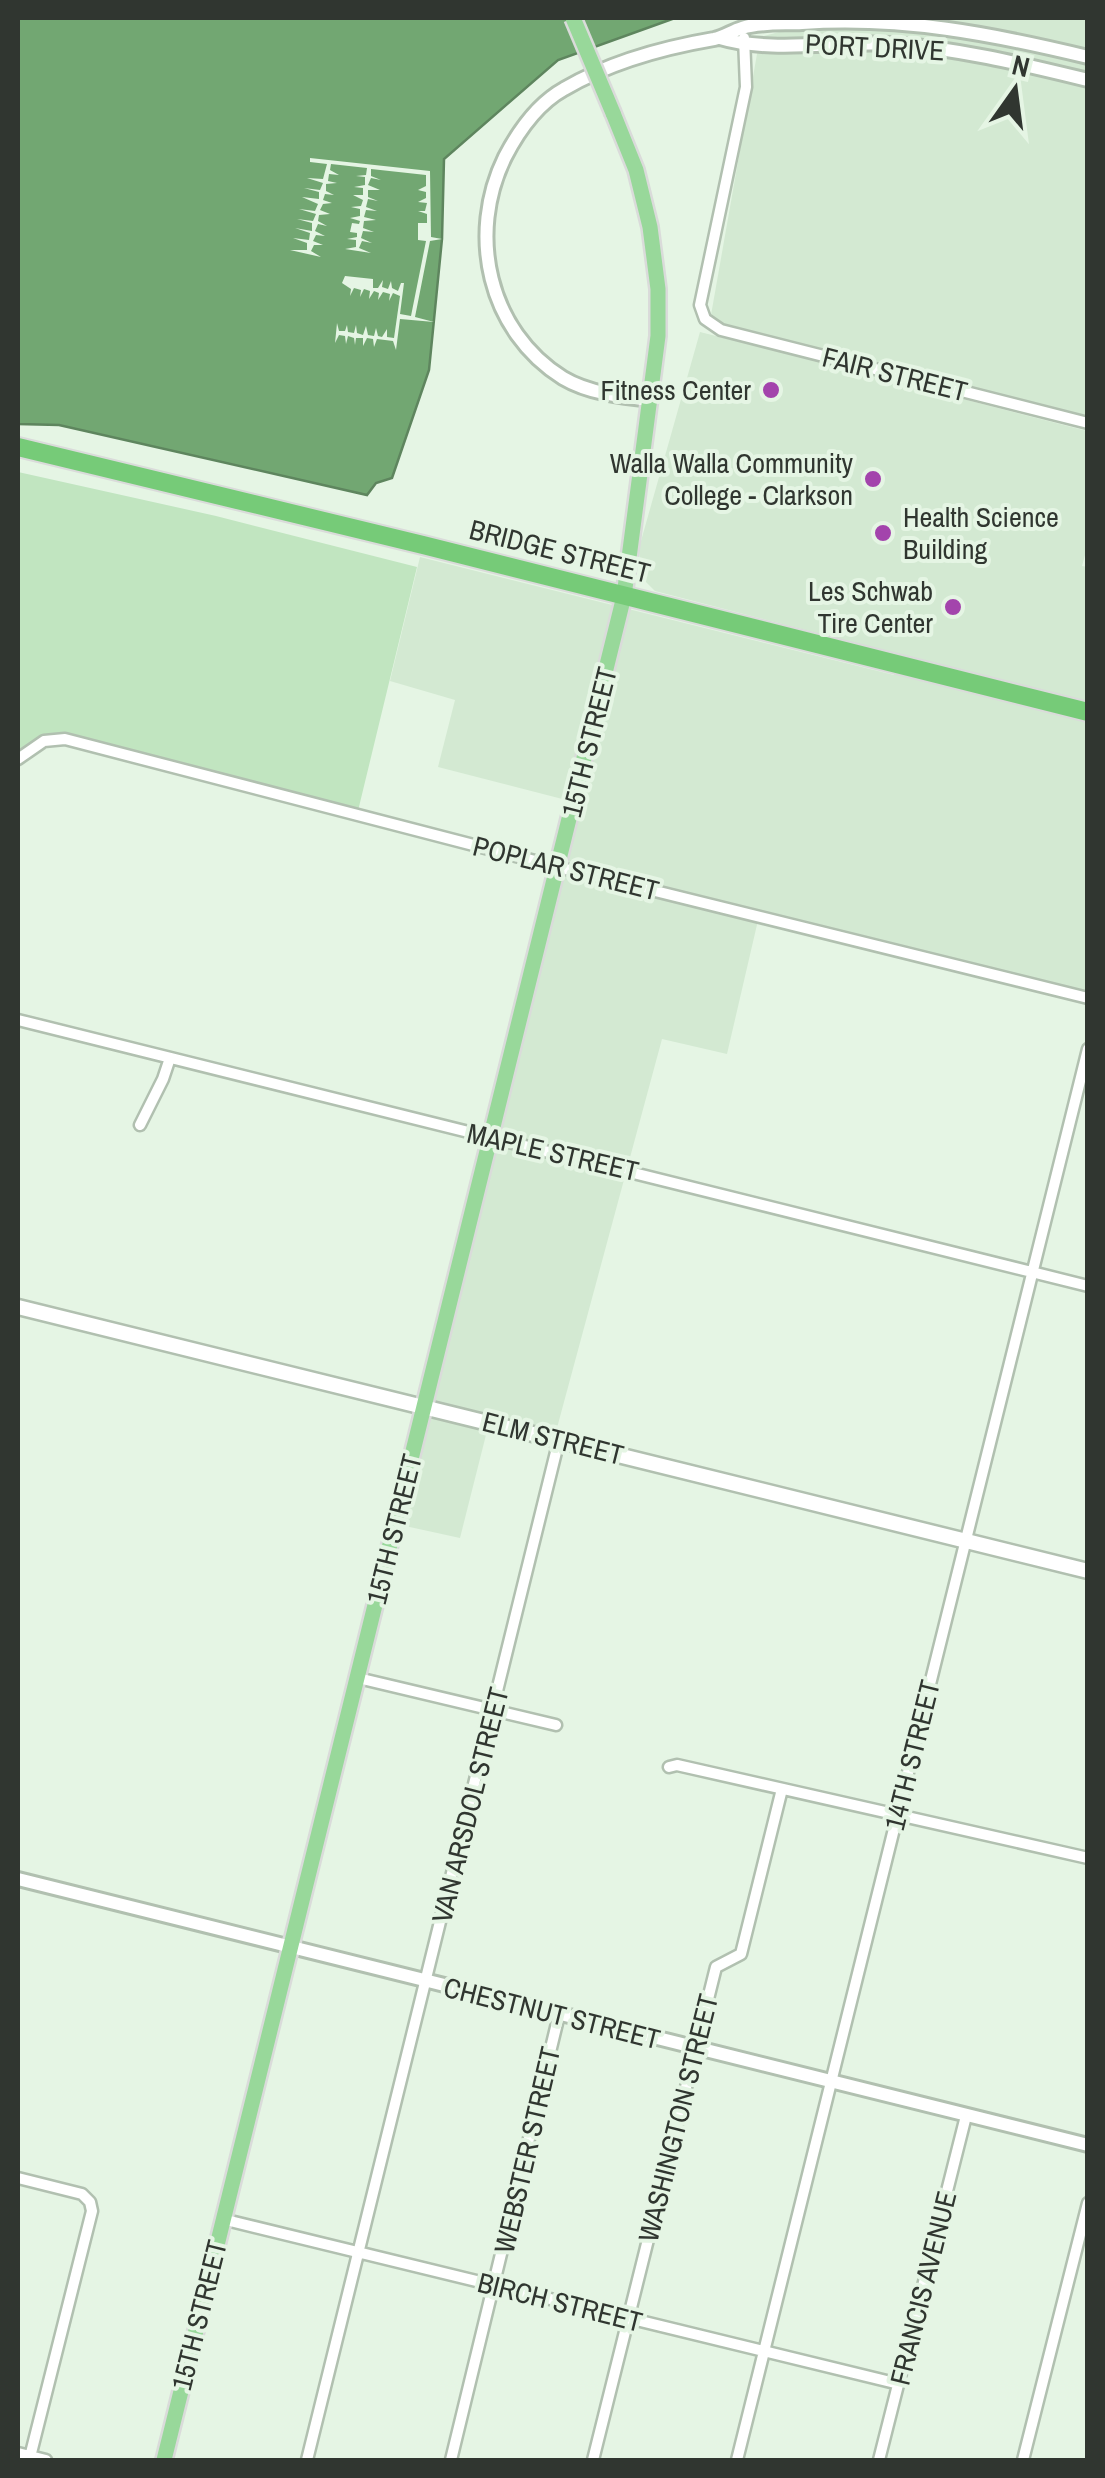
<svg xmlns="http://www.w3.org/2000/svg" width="1105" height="2478" viewBox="0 0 1105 2478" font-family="'Archivo Narrow',sans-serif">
	<rect width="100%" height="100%" fill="#e5f5e4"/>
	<path fill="#d3e9d2" d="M832,18H1087V421L966,390L963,399L1087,431L1088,544L1082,566L1088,567L1087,998L759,916L727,1054L662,1039L554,1439L489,1423L460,1538L396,1524L574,802L438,767L455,700L390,681L420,557L894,675L898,654L655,591L645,581L640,567L639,548L700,332L857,371L858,361L715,323L711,315L760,37Z"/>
	<path fill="#c1e5c0" d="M18,472L216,516L417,567L357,815L65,739L44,741L18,759Z"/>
	<path fill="#72a772" stroke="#5e855e" stroke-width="2.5" d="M18,18H675L558,60L444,159L442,239L429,370L392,478L376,483L367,495L59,425L18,424Z"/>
	<path fill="#e5f5e4" d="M310,158L430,171L431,237L442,239L430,241L415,317L434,322L400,319L396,350L393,341L377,339L374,347L373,339L367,338L363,346V338H356L355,345L354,338L348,336L346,344L345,336L339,335L335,343L337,323L339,331H345L347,325L348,332L354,333L356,325L357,333L363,335L366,326L368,335L374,336L376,328L378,336L382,337L387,329V337L394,338L400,296L393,293L389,301L390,294L383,292L378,300L379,293L374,291L369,299L370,291L364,289L360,297L361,290L354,288L350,296L351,289L342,283L345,276L373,279V288H378L383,280L382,287L388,289L391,281L392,288L398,291L401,283H404L400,314L411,316L426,241L418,240V223H427V214L418,211H425L427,203L418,202L426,198V192L418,190L426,186V175L371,169V176L381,180L371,178L368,185L380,190H368V197L378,201L368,199L366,207L377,211L366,210L364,217L376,220L364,221L363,228L374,232L363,231L361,238L372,243L362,241L359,248L371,253L345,249L356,247V240L347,239L357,237V233L350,232L352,223L359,224L360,221L350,218L360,216V209L351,207L361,206L363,200L353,195H363V188L354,187L365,185V177L356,176L366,175L367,168L331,164L330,170L339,175L329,174L328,181L337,183L326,184V191L334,195L325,194L323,200L332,203L323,204L320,210L330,214L319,215L318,221L327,226L318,224L315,231L325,236L316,235L313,241L323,245H314L311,251L321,257L290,250H307V243L293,238L309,240L310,233L295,228L312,231V223L297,219L313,221L316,214L299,209L315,211L318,204L302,197L319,199V192L304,188L320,190L323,183L307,178L323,179L327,164L310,162Z"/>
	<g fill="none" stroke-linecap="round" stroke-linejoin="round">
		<defs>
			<path id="minor" d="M744,38L746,87L700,305L705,319L721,330L1088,423
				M18,759L44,741L65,739L558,867L1088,998
				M18,1020L1088,1286
				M140,1125L163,1079L170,1058
				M358,1678L556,1725
				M669,1767L677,1765L1088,1858
				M18,2178L82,2194L90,2202L92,2211L30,2457
				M222,2219L899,2384
				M18,2453L46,2460
				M307,2460L559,1440
				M451,2460L559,2015
				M593,2460L716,1967L741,1954L782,1789
				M737,2460L1088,1049
				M879,2460L966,2116
				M1023,2460L1088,2203"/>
			<path id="tertiary" d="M720,38C769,53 836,41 890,44C957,48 1022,64 1088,80
				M651,400C622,397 588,393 563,378C488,331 467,234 505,157C519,130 537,104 564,89C610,62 661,48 714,39C724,37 732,31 742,28C760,22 783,24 802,23C900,16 993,34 1088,57
				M18,1879L1088,2145"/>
			<path id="secondary" d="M18,1307L1088,1571"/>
			<path id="primary" d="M164,2460L624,596L658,336V289L650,227L636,170L613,113"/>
			<path id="trunk" d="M18,447L423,545L1088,712"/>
		</defs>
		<use href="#minor" stroke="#b1c0b0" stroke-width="15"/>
		<use href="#tertiary" stroke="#b1c0b0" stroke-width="18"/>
		<use href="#secondary" stroke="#b1c0b0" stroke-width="19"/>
		<use href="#primary" stroke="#dadbda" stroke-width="20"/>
		<use href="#trunk" stroke="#dadbda" stroke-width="22"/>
		<use href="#minor" stroke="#fff" stroke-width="10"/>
		<use href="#tertiary" stroke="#fff" stroke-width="12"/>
		<use href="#secondary" stroke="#fff" stroke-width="14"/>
		<use href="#primary" stroke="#98d89a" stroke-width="15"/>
		<use href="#trunk" stroke="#76cb78" stroke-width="18"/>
		<defs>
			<path id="primary-bridge" d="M573,18L613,113"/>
		</defs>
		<use href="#primary-bridge" stroke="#dadbda" stroke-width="20" stroke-linecap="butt"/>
		<use href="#primary-bridge" stroke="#98d89a" stroke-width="15"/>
	</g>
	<g fill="#a344ac" stroke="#e5f5e4" stroke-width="4">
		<circle cx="771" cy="390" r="10"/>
		<circle cx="873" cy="479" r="10"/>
		<circle cx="883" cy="533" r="10"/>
		<circle cx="953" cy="607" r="10"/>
	</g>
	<g text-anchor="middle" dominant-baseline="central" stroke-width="8" stroke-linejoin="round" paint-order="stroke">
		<g font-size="28" fill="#303630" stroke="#e5f5e4">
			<text transform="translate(875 47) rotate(3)">PORT DRIVE</text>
			<text transform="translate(895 374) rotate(14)">FAIR STREET</text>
			<text transform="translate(560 551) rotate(14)">BRIDGE STREET</text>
			<text transform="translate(589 742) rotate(-76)">15TH STREET</text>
			<text transform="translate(566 868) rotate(14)">POPLAR STREET</text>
			<text transform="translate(553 1152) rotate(13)">MAPLE STREET</text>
			<text transform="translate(553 1438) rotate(14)">ELM STREET</text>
			<text transform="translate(394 1529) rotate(-76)">15TH STREET</text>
			<text transform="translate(912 1755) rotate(-76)">14TH STREET</text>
			<text transform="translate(470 1805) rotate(-76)">VAN ARSDOL STREET</text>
			<text transform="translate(552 2013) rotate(14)">CHESTNUT STREET</text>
			<text transform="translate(678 2118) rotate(-76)">WASHINGTON STREET</text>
			<text transform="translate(527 2150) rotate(-77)">WEBSTER STREET</text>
			<text transform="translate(923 2288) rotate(-76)">FRANCIS AVENUE</text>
			<text transform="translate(560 2302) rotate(14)">BIRCH STREET</text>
			<text transform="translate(199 2315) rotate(-76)">15TH STREET</text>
		</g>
		<g font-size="28" fill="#303630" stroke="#e5f5e4" text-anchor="end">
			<text x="751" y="390">Fitness Center</text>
			<text x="853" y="463">Walla Walla Community<tspan x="853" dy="32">College - Clarkson</tspan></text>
			<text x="903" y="517" text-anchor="start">Health Science<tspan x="903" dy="32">Building</tspan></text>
			<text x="933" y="591">Les Schwab<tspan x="933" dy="32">Tire Center</tspan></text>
		</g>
	</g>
	<rect width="1105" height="2478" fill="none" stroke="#303630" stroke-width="40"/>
	<g transform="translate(1015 90) rotate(14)" stroke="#e5f5e4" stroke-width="8" paint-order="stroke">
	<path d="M0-8L18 38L0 25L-18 38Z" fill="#303630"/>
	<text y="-15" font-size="28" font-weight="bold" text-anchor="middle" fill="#303630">N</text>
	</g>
</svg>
